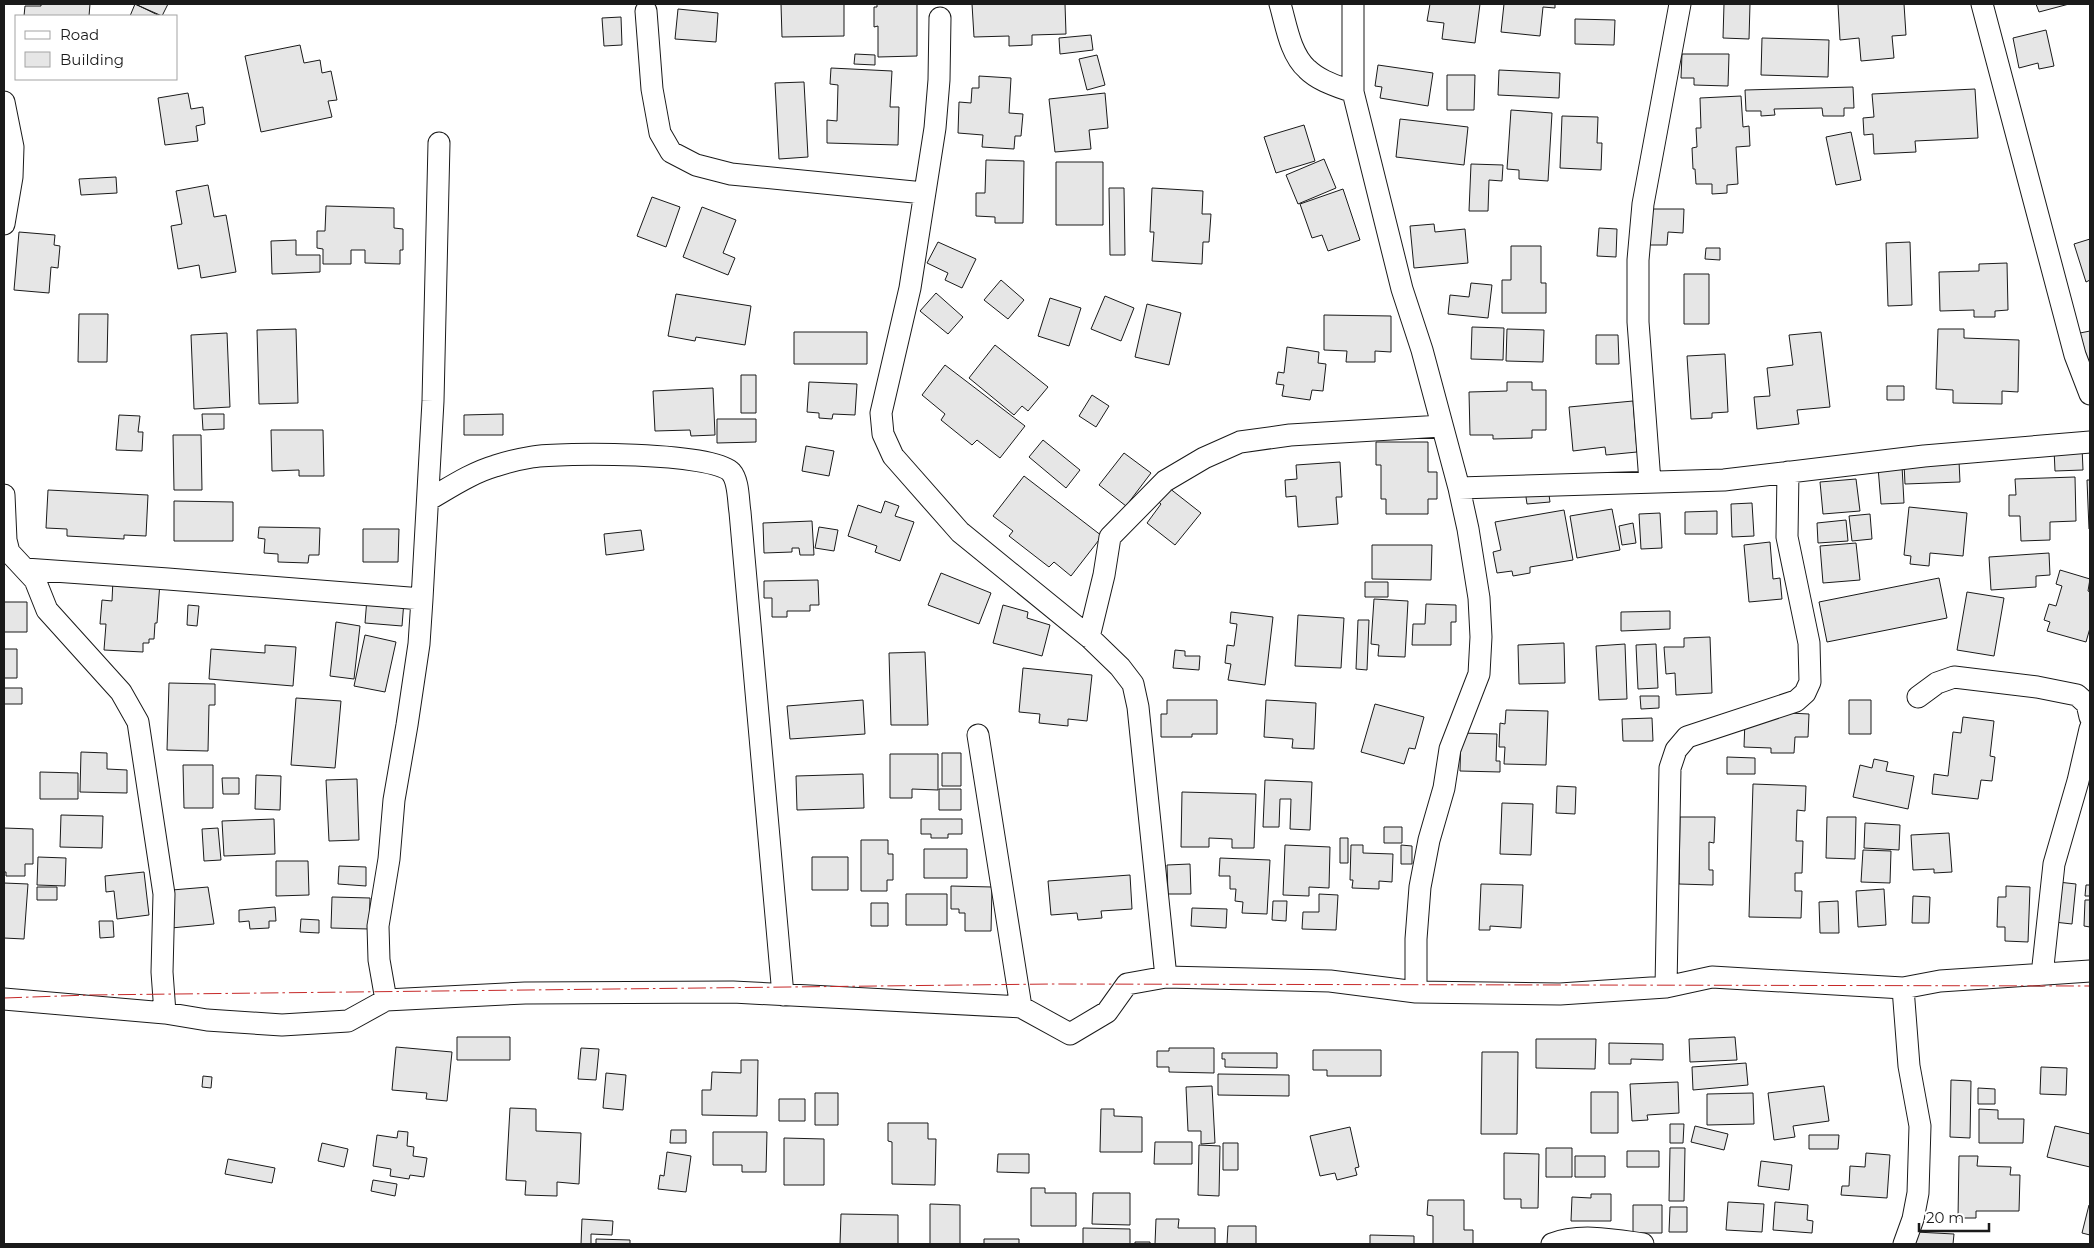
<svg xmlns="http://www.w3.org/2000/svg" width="2094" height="1248" viewBox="0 0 2094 1248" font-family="Montserrat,sans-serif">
	<rect width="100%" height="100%" fill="#fff"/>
	<path fill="#e6e6e6" stroke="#1a1a1a" d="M41,4H90L89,16H24L25,6H41Z
		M135,4L160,16H130Z
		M135,4H168L162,16Z
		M781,4H844V36L782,37Z
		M877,4H917V56L878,57V26L874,27V7H877Z
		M972,4H1065L1066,34L1032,35V45L1009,46V36L974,37Z
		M1430,4H1480L1475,43L1442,39L1444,23L1427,21Z
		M1504,4H1555V8L1543,7L1540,36L1501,32Z
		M1724,4H1750L1749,39L1723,38Z
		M1838,4H1904L1906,35L1892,36L1894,58L1861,61L1859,38L1840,40Z
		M2036,4H2069L2039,12Z
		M678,9L718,13L716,42L675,39Z
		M621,17L622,45L604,46L602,18Z
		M1575,19L1615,20L1614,45L1575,44Z
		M2046,30L2054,66L2039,69L2038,63L2019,68L2013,38Z
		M1091,35L1093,50L1060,54L1059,38Z
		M1762,38L1829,40L1828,77L1761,75Z
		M300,45L304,63L320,60L322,73L331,71L337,100L328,101L332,117L261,132L245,56Z
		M855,54L875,55V65L854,64Z
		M1682,54H1729L1728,86L1694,85V78H1681Z
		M1097,55L1105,85L1087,90L1079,59Z
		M1378,65L1433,73L1428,106L1380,98L1382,87L1375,86Z
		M831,68L892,71L890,107H899L898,145L827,143V120L837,121L838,85L830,84Z
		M1499,70L1560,73L1559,98L1498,95Z
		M1447,75H1475L1474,110H1447Z
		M979,76L1011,78L1009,113L1023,114L1021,136H1015L1014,149L982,147L983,135L958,133L959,102L971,103L972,88H979Z
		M804,82L808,157L779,159L775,83Z
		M1853,87L1854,108H1844V116H1823L1822,108L1774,109L1775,115L1761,116V111H1746L1745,90Z
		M1975,89L1978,138L1915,141L1916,152L1874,154L1873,134L1864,135L1863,118L1874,117L1872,94Z
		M188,93L191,109L203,107L205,124L196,126L198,141L165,145L158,98Z
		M1105,93L1108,128L1089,130L1091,149L1055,152L1049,99Z
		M1741,96L1743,127L1749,126L1750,146L1736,147L1738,184L1727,185V193L1712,194V184H1696L1695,169H1693L1692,148L1697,147L1696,128H1701L1700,98Z
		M1511,110L1552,113L1548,181L1519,179V170L1507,169Z
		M1562,116L1598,117L1597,143H1602L1601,170L1560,168Z
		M1400,119L1468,127L1464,165L1396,157Z
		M1304,125L1315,161L1276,173L1264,137Z
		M1851,132L1861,180L1836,185L1826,137Z
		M1324,159L1336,188L1298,204L1286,175Z
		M986,160L1024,161L1023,223H995V217L976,216V193H985Z
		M1056,162H1103V225H1056Z
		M1471,164L1503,165L1502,181L1489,180L1488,211H1469Z
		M116,177L117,193L81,195L79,179Z
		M208,185L214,217L226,215L236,272L201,278L199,265L178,269L171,226L182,224L176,191Z
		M1109,188H1124L1125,255H1110Z
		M1152,188L1203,191L1202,214H1211L1209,242H1203L1202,264L1152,261L1154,232H1150Z
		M1343,189L1360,240L1328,251L1322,235L1312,238L1300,204Z
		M652,197L680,207L666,247L637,236Z
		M326,206L394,208V228L403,229V250H400V264L365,263V250H351V264H323V249L317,248V231H325Z
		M702,207L736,220L723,253L735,258L728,275L683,257Z
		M1648,209H1684L1683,233L1668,232L1667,245H1647Z
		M1434,224L1435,232L1465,229L1468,263L1414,268L1410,226Z
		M1599,228L1617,229L1616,257L1597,256Z
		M19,232L55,235L54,245L60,246L58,268L51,267L49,293L14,290Z
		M2090,239V280L2086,282L2074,244Z
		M296,240V255H320V272L272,274L271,241Z
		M938,242L976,259L962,288L945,280L948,273L927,263Z
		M1910,242L1912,305L1888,306L1886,243Z
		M1511,246H1541V283H1546V313H1502V280H1511Z
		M1706,248H1720V260L1705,259Z
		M2007,263L2008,310L1995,311V317H1974V310L1940,311L1939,272L1979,271V264Z
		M1684,274H1709V324H1684Z
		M1001,280L1024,300L1008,319L984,300Z
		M1471,283L1492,285L1488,318L1448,314L1450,295L1469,297Z
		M936,293L963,317L948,334L920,311Z
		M676,294L751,306L745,345L696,337L695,341L668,336Z
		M1105,296L1134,308L1121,341L1091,329Z
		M1050,298L1081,308L1069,346L1038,336Z
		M1147,304L1181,313L1169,365L1135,357Z
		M79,314H108L107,362H78Z
		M1324,315L1391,316V352L1375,351V362H1346L1347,351L1324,350Z
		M1472,327L1504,328L1503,360L1471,359Z
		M296,329L298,403L259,404L257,330Z
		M1507,329L1544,330L1543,362L1506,361Z
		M1938,329H1964V338L2019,340L2018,392L2002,391V404L1953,403V390L1936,389Z
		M2090,331V371L2080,333Z
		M794,332H867V364H794Z
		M1821,332L1830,407L1797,410L1799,424L1757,429L1754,397L1770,396L1767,368L1793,365L1789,335Z
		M227,333L230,407L194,409L191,335Z
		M1596,335H1618L1619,364H1596Z
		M995,345L1048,387L1028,411L1022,406L1014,415L969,378Z
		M1287,347L1319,352L1318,363L1326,364L1323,391L1312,390L1310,400L1282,396L1284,385L1276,384L1278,372L1284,373Z
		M1725,354L1728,412L1712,413V418L1691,419L1687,356Z
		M945,365L1025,426L1000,458L977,440L972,445L941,420L945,414L922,395Z
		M741,375H756V413H741Z
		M809,382L857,384L855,415L833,414L832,419L819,418V413L807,412Z
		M1507,382H1532V390H1546V430H1532V438L1493,439V435H1470L1469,392L1507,391Z
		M1887,386H1904V400H1887Z
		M713,388L715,435L691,436L690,430L655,431L653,391Z
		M1092,395L1109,406L1096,427L1079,416Z
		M1633,401L1637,452L1606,455L1605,447L1573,451L1569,407Z
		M202,414H224V429L203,430Z
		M503,414V435H464V415Z
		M119,415L140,416L138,432H143L142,451L116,450Z
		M717,419H756V442L717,443Z
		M271,430H323L324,476H299V470L272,471Z
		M173,435H201L202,490H174Z
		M1043,440L1080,470L1066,488L1029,457Z
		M1376,442H1428V472H1437V499H1428V514H1386V499H1381V465H1376Z
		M806,446L834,451L829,476L802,471Z
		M2082,447L2083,470L2055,471L2054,449Z
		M1124,453L1151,473L1126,506L1099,485Z
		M1959,461L1960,482L1905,484L1904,464Z
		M1340,462L1342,497H1336L1338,524L1298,527L1296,496L1286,497L1285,480L1297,479L1296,465Z
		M1902,466L1904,503L1881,504L1878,467Z
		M1024,476L1102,536L1071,576L1054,562L1049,567L1009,536L1013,531L993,516Z
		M2075,477L2076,521L2050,522V540L2021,541L2020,516H2009V495H2016L2015,479Z
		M1856,479L1860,511L1823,514L1820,482Z
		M2087,480H2090V529H2089Z
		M1164,484L1201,513L1175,545L1147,523L1161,504L1153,497Z
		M1548,488L1550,502L1527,504L1525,490Z
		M48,490L148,495L146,536L124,535V539L67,536V529L46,528Z
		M174,501L233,502V541H174Z
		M885,501L899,506L895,516L914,522L900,561L875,552L877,546L848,536L858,505L881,513Z
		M1752,503L1754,536L1732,537L1731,504Z
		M1909,507L1967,513L1963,556L1930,553L1929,566L1910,564L1911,556L1904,555Z
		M1612,509L1620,550L1577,558L1570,516Z
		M1564,510L1573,560L1530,567V573L1513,576L1512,571L1497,573L1493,552L1501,550L1495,522Z
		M1717,511V534H1685V512Z
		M1660,513L1662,548L1641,549L1639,514Z
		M1870,514L1872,539L1852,541L1849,516Z
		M1846,520L1848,541L1818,543L1817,523Z
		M812,521L814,555H800L799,548H792V552L764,553L763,523Z
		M1633,523L1636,543L1622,545L1619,526Z
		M259,527L320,528L319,555H309L308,563L278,562V554L264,553L265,539L258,538Z
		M819,527L838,530L834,551L815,548Z
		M363,529H399L398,562H363Z
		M641,530L644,550L606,555L604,534Z
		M1770,542L1773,579L1780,578L1782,599L1749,602L1744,545Z
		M1856,543L1860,580L1823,583L1820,546Z
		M1372,545H1432L1431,580L1372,579Z
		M2049,553L2050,575L2036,576V587L1991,590L1989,557Z
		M2060,570L2090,579L2088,591L2090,592V628L2086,642L2047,631L2050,622L2044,620L2049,604L2056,606L2062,586L2056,584Z
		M941,573L991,593L979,624L928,605Z
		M1939,578L1947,618L1827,642L1819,602Z
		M113,579L160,582L157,623H155L154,639H149V643H143V652L104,650L106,624H100L102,600L112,601Z
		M818,580L819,605H810V611H787V617H772V598H764V581Z
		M1365,582H1388V597H1365Z
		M1967,592L2004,598L1994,656L1957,650Z
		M367,598L404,601L402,626L365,623Z
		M1374,599L1408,601L1405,657L1378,656L1379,645L1371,644Z
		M4,602H27V632H4Z
		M1426,604L1456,605V622H1451V645H1412L1413,624H1425Z
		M188,605L199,606L197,626L187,625Z
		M1003,605L1028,612L1027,618L1050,625L1042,656L993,643Z
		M1670,611V629L1621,631V612Z
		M1231,612L1273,617L1265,685L1228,680L1231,664L1225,663L1227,645L1234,646L1237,624L1230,623Z
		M1298,615L1344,618L1341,668L1295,666Z
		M1358,620H1369L1367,670L1356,669Z
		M336,622L360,626L354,679L330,676Z
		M365,635L396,642L385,692L354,686Z
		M1710,637L1712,693L1676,695L1675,673L1666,674L1664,647H1684V638Z
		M1564,643L1565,683L1519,684L1518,645Z
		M1625,644L1627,699L1599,700L1596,646Z
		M1656,644L1658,688L1638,689L1636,645Z
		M265,645L296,647L293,686L209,679L211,649L265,653Z
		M4,649H17V678H4Z
		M1175,650L1185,651V656H1200L1199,670L1173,668Z
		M925,652L928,725H891L889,653Z
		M1023,668L1092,675L1087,721L1068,719V726L1039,723L1040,714L1019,712Z
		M169,683L215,684V705H209L208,751L167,750Z
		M4,688H22V704H4Z
		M1640,696H1659V708L1641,709Z
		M296,698L341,701L335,768L291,765Z
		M863,700L865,734L790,739L787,706Z
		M1167,700H1217V734H1192V737H1161V714H1167Z
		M1266,700L1316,703L1314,749L1292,748L1293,739L1264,737Z
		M1849,700H1871V734H1849Z
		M1375,704L1424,717L1415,749L1409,748L1404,764L1361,752Z
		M1506,710L1548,711L1546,765L1504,764L1505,747H1499L1500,723L1505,724Z
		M1769,712L1809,714L1808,737H1795L1794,753H1771V748L1744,747L1745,720Z
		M1963,717L1994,721L1990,756L1995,757L1992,781L1981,780L1978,799L1932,794L1934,774L1948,776L1953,732L1961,733Z
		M1652,718L1653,741H1623L1622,719Z
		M1461,733L1497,734L1496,761H1500V772L1460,771Z
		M81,752L107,753V769L127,770V793L80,792Z
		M942,753H961V786H942Z
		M890,754H938V790L912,789V798H890Z
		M1727,757L1755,758V774H1727Z
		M1874,759L1888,762L1886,771L1914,776L1908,809L1853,797L1860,765L1872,768Z
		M183,765H213V808H184Z
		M40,772L78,773V799H40Z
		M863,774L864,808L797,810L796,776Z
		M256,775L281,776L280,810L255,809Z
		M222,778H239V794H223Z
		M357,779L359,840L329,841L326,780Z
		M1265,780L1312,782L1310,830L1290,829L1291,799H1280L1279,827H1263Z
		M1753,784L1806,786L1805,811L1797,810L1796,841H1803L1802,873H1795V891H1802L1801,918L1749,917Z
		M1557,786L1576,787L1575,814L1556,813Z
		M939,789H961V810H939Z
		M1182,792L1256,794L1254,848H1232V839L1209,838V847H1181Z
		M1502,803L1533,804L1531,855L1500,854Z
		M61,815L103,816L102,848L60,847Z
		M1680,817H1715L1714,843L1709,842V870H1713V885L1679,884Z
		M1827,817H1856L1855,859L1826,858Z
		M274,819L275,854L224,856L222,821Z
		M921,819H962V834H948V838H931V834H921Z
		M1865,823L1900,825L1899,850L1864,848Z
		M1384,827H1402V843H1384Z
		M4,828L33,829V864H25V876H6V872H4Z
		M218,828L221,860L204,861L202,829Z
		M1949,833L1952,872L1934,873V869L1913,870L1911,835Z
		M1340,838H1348V863H1340Z
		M861,840H888V854H893V880H887V891H861Z
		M1285,845L1330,847L1329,888L1309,887V896L1283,895Z
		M1351,845H1363V853L1393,854L1392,882L1379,881V889L1352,888L1353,880H1350Z
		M1401,845L1412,846V864H1401Z
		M924,849H967V878H924Z
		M1863,850L1891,851L1890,883L1861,882Z
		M38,857L66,858L65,886L37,885Z
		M812,857H848V890H812Z
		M1220,858L1270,860L1267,914L1242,913L1243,902L1235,901L1236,889H1230V876H1219Z
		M276,861H308L309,895L276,896Z
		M1190,864L1191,894H1168L1167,865Z
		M339,866L366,867V886L338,884Z
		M144,872L149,915L117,919L114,891L106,892L105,876Z
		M1130,875L1132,909L1101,911L1102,918L1078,920L1077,913L1051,915L1048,881Z
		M2058,882L2076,884L2072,924L2054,922Z
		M4,883L28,884L24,939L4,938Z
		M1481,884L1523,885L1521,928L1490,926V930H1479Z
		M2086,885H2090V896H2085Z
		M951,886L992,887L991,931H965V913H959V909H951Z
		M2006,886L2030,887L2028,942L2005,941V927H1997L1998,897H2006Z
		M37,887H57V900H37Z
		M208,887L214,924L171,928L172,890Z
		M1884,889L1886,925L1858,927L1856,891Z
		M906,894H947V925H906Z
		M1319,894L1338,895L1336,930L1302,929L1303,912H1319Z
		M1913,896L1930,897L1929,923H1912Z
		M332,897L370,898L369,929L331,928Z
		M2085,900H2090V927L2084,926Z
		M1273,901H1287L1286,921L1272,920Z
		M1838,901L1839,933H1820L1819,902Z
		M871,903H888V926H871Z
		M275,907L276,921H269V928L250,929L249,921L239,922V910Z
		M1192,908L1227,909L1226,928L1191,926Z
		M301,919L319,920V933L300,932Z
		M99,921H113L114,937L100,938Z
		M457,1037H510V1060H457Z
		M1735,1037L1737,1060L1690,1062L1689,1039Z
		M1536,1039H1596L1595,1069L1536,1068Z
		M1609,1043L1663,1044V1060L1631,1059V1064H1609Z
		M396,1047L452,1052L447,1101L426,1099L427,1093L392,1090Z
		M581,1048L599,1049L596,1080L578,1079Z
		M1169,1048H1214V1073L1169,1072V1067H1157V1051H1169Z
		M1313,1050H1381V1076H1327V1070H1313Z
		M1482,1052H1518L1517,1134H1481Z
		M1222,1053H1277V1068L1225,1067V1059H1222Z
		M741,1060H758L757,1116L702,1115V1090H711L712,1072L741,1073Z
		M1746,1063L1748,1085L1693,1090L1692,1067Z
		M2041,1067L2067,1068L2066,1095L2040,1094Z
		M606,1073L626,1075L623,1110L603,1108Z
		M1218,1074L1289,1075V1096L1218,1095Z
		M203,1076L212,1077L211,1088L202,1087Z
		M1951,1080L1971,1081L1970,1138L1950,1137Z
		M1678,1082L1679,1113L1647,1115L1648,1120L1632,1121L1630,1084Z
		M1212,1086L1215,1143L1201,1144V1131H1188L1186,1087Z
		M1824,1086L1829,1121L1793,1126L1795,1137L1774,1140L1768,1093Z
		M1978,1088L1995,1089V1104H1978Z
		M1591,1092H1618V1133H1591Z
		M815,1093H838V1125H815Z
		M1753,1093L1754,1124L1707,1125V1094Z
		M779,1099H805V1121H779Z
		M510,1108L536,1109V1131L581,1133L579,1184L557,1182V1196L525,1195L526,1181L506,1180Z
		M1101,1109H1114V1116L1142,1117V1152H1100Z
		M1979,1109L1998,1110V1119H2024L2023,1143H1979Z
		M888,1123H928V1139H936L935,1185L892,1184V1142L888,1141Z
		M1670,1124H1684L1683,1143H1670Z
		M1695,1126L1728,1134L1724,1150L1691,1142Z
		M2055,1126L2090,1134V1167L2047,1157Z
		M1350,1127L1359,1167L1355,1168L1357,1175L1337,1180L1335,1173L1320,1176L1310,1136Z
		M671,1130H686V1143H670Z
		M398,1131L408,1132L407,1146L414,1147L413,1156L427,1158L424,1177L410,1175L409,1179L390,1176L391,1169L373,1166L377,1135L397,1138Z
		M713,1132H767L766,1172H742V1165H713Z
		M1809,1135H1839L1838,1149H1809Z
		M784,1138L824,1139V1185H784Z
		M1155,1142H1192V1164H1154Z
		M322,1143L348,1149L344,1167L318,1161Z
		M1223,1143H1238V1170H1223Z
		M1199,1145L1220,1146L1219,1196L1198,1195Z
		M1546,1148H1572V1177H1546Z
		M1670,1148H1685L1684,1201H1669Z
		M1627,1151H1659V1167H1627Z
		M667,1152L691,1156L686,1192L658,1189L660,1175L664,1176Z
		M1504,1153L1539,1154L1538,1208H1521V1199H1504Z
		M1866,1153L1890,1155L1887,1198L1841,1195L1842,1186H1849L1850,1166L1865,1167Z
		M998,1154H1029V1173L997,1172Z
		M1575,1156H1605V1177H1575Z
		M1959,1156H1978L1977,1166L2011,1167L2010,1175H2020L2019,1211H1976V1218H1958Z
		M228,1159L275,1168L272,1183L225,1174Z
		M1761,1161L1792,1165L1789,1190L1758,1186Z
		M373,1180L397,1184L395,1196L371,1191Z
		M1031,1188H1045V1193H1076V1226H1031Z
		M1093,1193H1130V1225L1092,1224Z
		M1591,1194H1611V1221H1571L1572,1197L1591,1198Z
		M1428,1200H1464V1230H1473V1244H1433V1216L1427,1215Z
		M1728,1202L1764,1204L1762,1232L1726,1230Z
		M1775,1202L1808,1205L1807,1220L1813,1221L1812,1233L1773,1230Z
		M930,1204L960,1205V1244H930Z
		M1633,1205H1662V1233H1633Z
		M2089,1205H2090V1235L2082,1233Z
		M1670,1207H1687V1232H1669Z
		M841,1214L898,1215V1244H840Z
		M582,1219L613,1221L612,1235L591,1234V1244H581Z
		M1156,1219H1179L1178,1228H1215V1244H1155Z
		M1228,1226H1256V1244H1227Z
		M1083,1228L1130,1229V1244H1083Z
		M1916,1232L1954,1234L1953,1244H1915Z
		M1370,1235L1414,1236V1244H1370Z
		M596,1239L630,1240V1244H596Z
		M984,1239H1019V1244H984Z
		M1135,1242H1150V1244H1135Z"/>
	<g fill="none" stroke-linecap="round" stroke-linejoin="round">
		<defs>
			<path id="street" d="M1280,4C1286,24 1290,54 1307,69C1319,81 1337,86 1353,92
				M1353,4V92L1402,289L1422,350L1459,488L1468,529L1479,598L1481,637L1479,674L1450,749L1444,788L1429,840L1420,887L1416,939V992
				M1982,4L2075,355L2090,394
				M646,11L652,89L660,133L671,152L696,165L731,174L924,193
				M940,18L939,80L935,128L910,288L881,413L883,434L893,456L960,532L1089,637L1120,667L1133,684L1138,707L1166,977
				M4,102L13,147L12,177L4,224
				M1650,482L1638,322V260L1643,204L1680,4
				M1459,488L1724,480L1924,456L2090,442
				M4,495L6,540L9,552L35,580L47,610L121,692L138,722L164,894L162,972L165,1013
				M428,500C449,488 471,473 495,466C507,462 520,459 532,457C560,452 714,452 731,472C739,481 738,500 740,512L783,995
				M25,569L168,579L422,599
				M1089,637L1104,575L1110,537L1165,481L1204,458L1240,442L1290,435L1442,426
				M1918,697L1937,683L1954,677L2037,687L2077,695L2087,704L2090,717
				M978,735L1021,1007
				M2042,975L2054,864L2078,781L2090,729
				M1666,987L1670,768L1676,750L1687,737L1796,701L1805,693L1810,682L1809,643L1787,537L1788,472
				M1903,988L1909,1066L1920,1126L1918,1193L1913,1219L1904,1244
				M4,999L165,1013L207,1020L282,1025L348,1021L386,1000L525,993L733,992L1021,1007L1070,1034L1107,1012L1127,984L1166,977L1330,981L1416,992L1560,994L1666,987L1712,977L1903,988L1940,981L2090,971
				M386,1000L379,960L378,926L389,859L394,800L407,725L419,644L422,599L433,401L439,143
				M1552,1244C1579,1233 1615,1240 1643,1244"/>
		</defs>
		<use href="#street" stroke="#1a1a1a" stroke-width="23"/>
		<use href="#street" stroke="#fff" stroke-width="21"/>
		<path stroke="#c62828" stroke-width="1" stroke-dasharray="18 4 2.5 4" stroke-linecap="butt" d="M4,998L89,995L1052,984L2090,986"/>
	</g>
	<rect width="2094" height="1248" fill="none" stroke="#1a1a1a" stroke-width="10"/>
	<rect x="15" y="15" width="162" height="65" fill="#ffffff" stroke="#a3a3a3"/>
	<rect x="25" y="31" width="25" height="8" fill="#ffffff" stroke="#a3a3a3"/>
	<text x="60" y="40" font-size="15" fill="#1a1a1a">Road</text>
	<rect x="25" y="52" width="25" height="15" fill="#e6e6e6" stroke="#a3a3a3"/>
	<text x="60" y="65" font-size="15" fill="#1a1a1a">Building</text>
	<path d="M1919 1223v8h70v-8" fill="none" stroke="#1a1a1a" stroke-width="2.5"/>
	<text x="1926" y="1223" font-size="15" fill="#1a1a1a" stroke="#ffffff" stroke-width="4" paint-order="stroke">20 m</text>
</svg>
